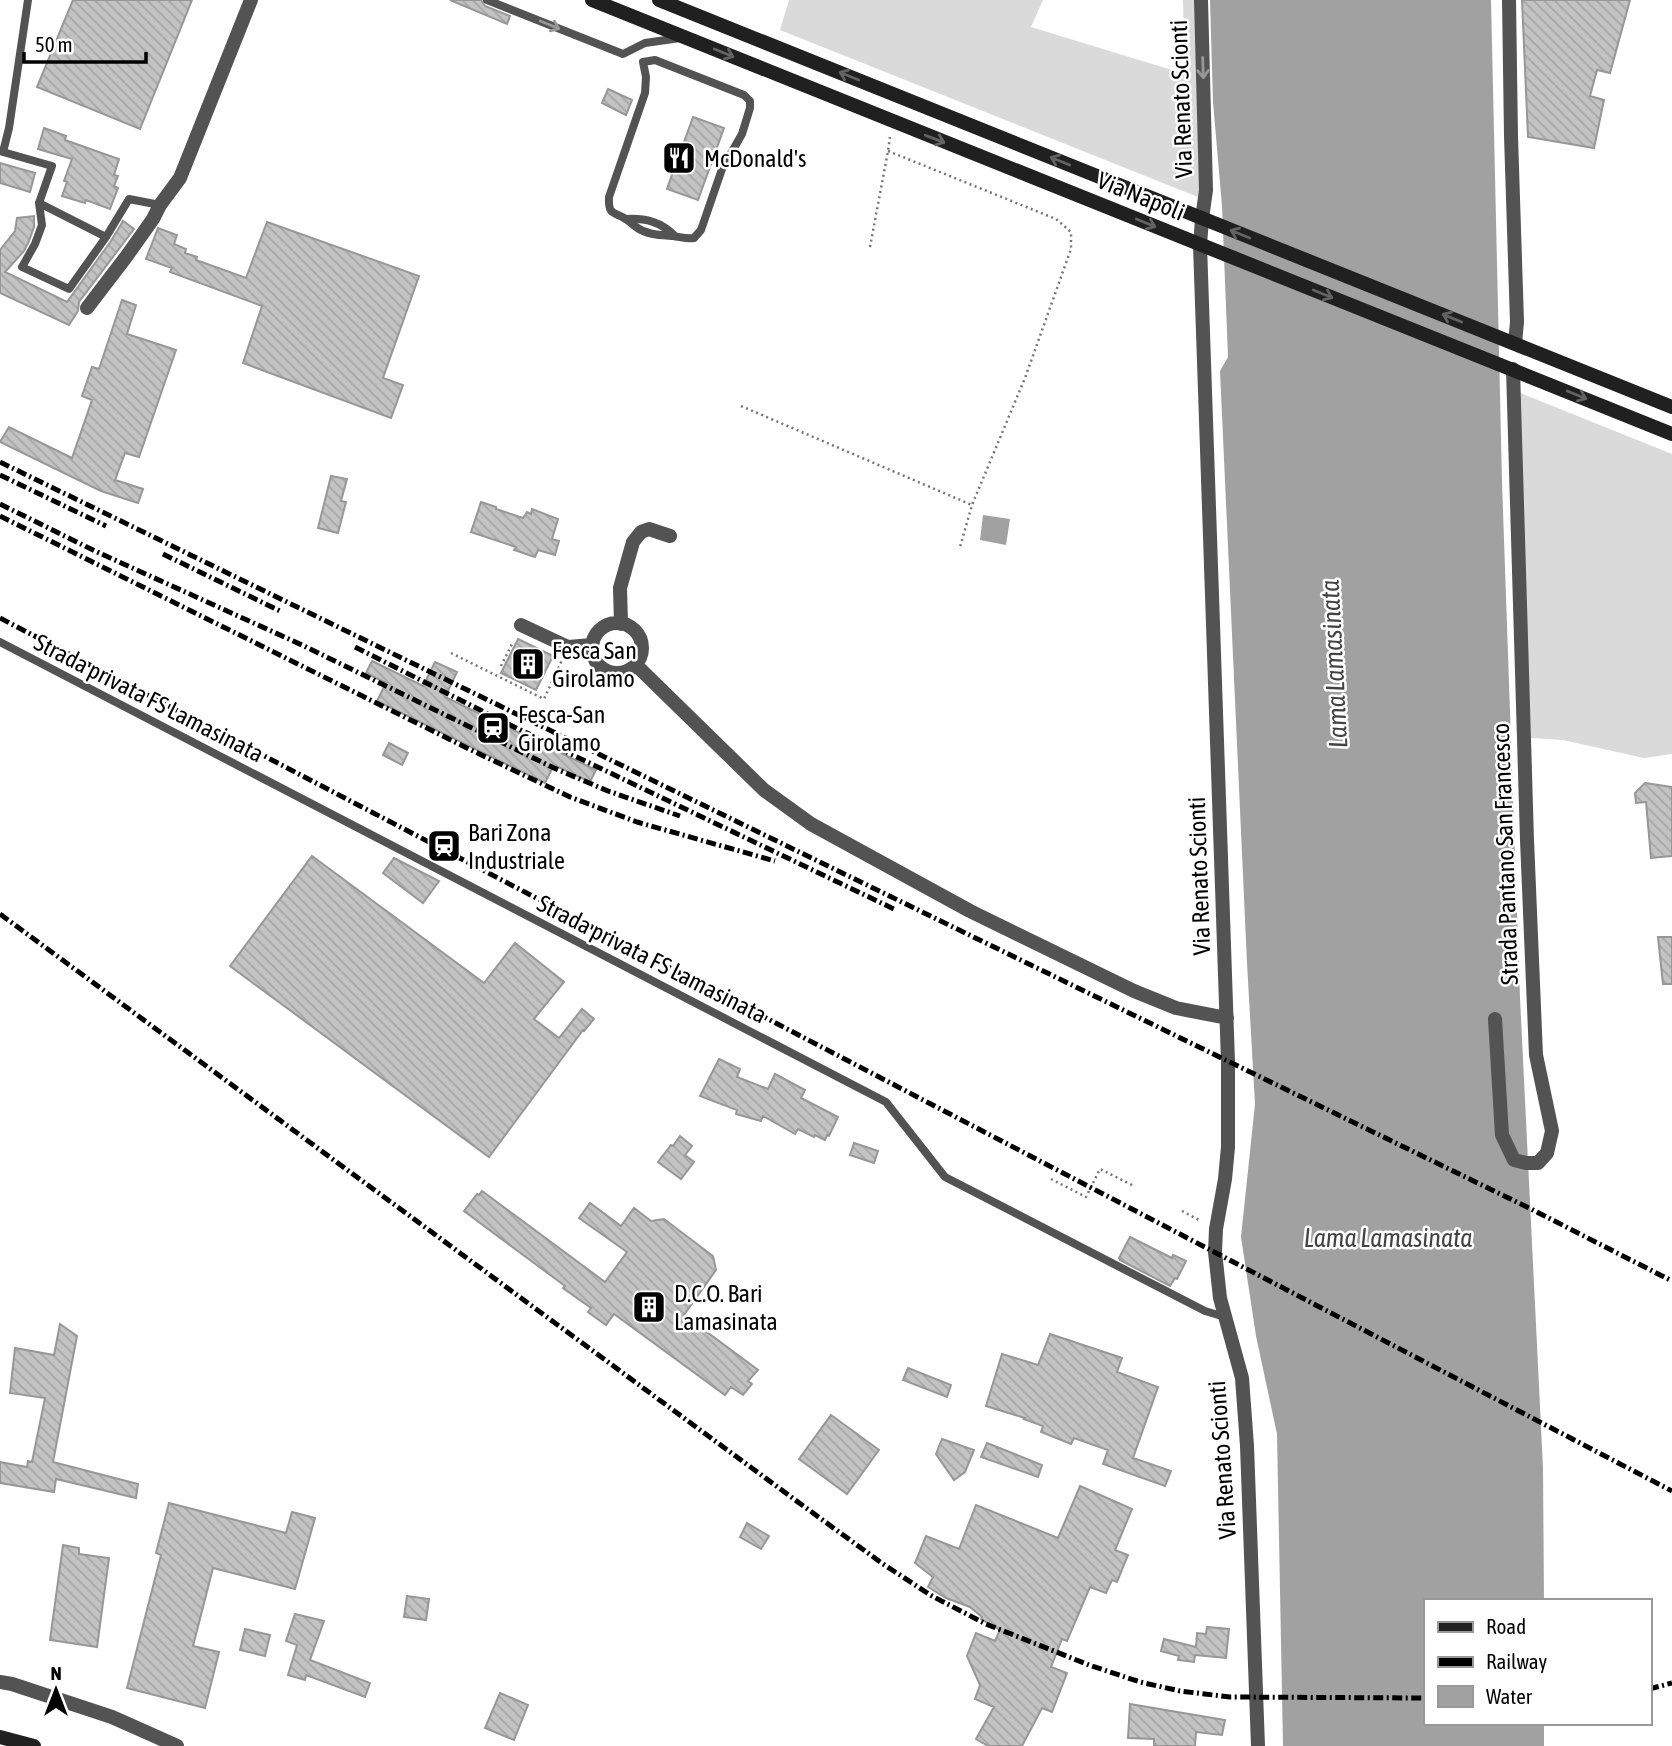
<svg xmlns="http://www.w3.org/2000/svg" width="1672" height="1746" viewBox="0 0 1672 1746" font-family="'Asap Condensed',sans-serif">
	<defs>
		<pattern id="building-back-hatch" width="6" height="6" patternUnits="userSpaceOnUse" patternTransform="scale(1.75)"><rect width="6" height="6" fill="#c3c3c3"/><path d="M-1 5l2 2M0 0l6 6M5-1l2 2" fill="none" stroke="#a6a6a6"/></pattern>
	</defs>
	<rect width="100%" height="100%" fill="#fff"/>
	<path fill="#dadada" d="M789,0H1043L1031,27L1185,74L1183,0H1196L1201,177L1198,197L780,30Z
		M1518,392L1672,454V754L1644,758L1563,740L1531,738Z"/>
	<path fill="#a1a1a1" d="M1210,0H1491L1502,482L1520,998L1543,1468L1544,1601H1425V1723H1544V1746H1283L1277,1434L1256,1336L1241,1237L1255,1104L1247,963L1220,371L1228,357L1222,206L1213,102Z
		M983,515L1010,519L1006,545L980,540Z"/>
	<path fill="url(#building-back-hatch)" stroke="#979797" stroke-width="2" d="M73,0H192L140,129L37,87Z
		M450,0H481L485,6L510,16L507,24Z
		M1522,0H1630L1610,73L1597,70L1590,96L1604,100L1594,148L1528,137Z
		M608,89L632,100L626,115L602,103Z
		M693,117L724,128L698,200L667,189L681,149L688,151L690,145L684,142Z
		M44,128L66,136L65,140L119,159L114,175L118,176L114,186L118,188L110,209L86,200L85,203L62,196L67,182L64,181L72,159L38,149Z
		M0,163L35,173L30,192L0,183Z
		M34,216V227L29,241L24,251L5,272L67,302L111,241L123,221L134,229L79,302L78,311L69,325L0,293V250L15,231L17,218Z
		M267,222L419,276L383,378L403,385L391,418L243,363L262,306L170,272L172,268L146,259L158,228L177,235L174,244L186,249L185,253L197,257L196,260L246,278Z
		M122,300L136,305L127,334L176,350L139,457L125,453L115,480L143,489L138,503L101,491L0,442L9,427L72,458L92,400L82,396L92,367L99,369Z
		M331,476L347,479L341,501L346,502L338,533L318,528Z
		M481,502L496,507V509L523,518L527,512L531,514L532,509L558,519L552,539L559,541L555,555L538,550L535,557L514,550L516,547L471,532Z
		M518,639L553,656L536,690L501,673Z
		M372,661L423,686L435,662L457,672L445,697L596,770L590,782L554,765L545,783L377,701L386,683L366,673Z
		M389,743L408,753L402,765L383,755Z
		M1645,783L1672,787V856L1651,858L1646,802L1636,803L1635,793Z
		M312,856L484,983L515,943L564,982L534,1019L559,1038L582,1009L594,1019L584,1031L583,1030L489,1157L230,966Z
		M394,858L439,881L423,903L383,873Z
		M1658,937H1672V984H1663Z
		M719,1059L740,1069L737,1077L768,1089L775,1074L805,1090L801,1098L838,1117L829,1136L827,1135L825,1140L815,1135L814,1137L798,1129L795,1134L763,1116L761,1121L736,1114L737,1110L700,1096Z
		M680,1136L692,1146L685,1155L694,1162L681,1179L658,1162L671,1145L673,1146Z
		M854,1143L878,1151L874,1163L850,1155Z
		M482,1191L605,1282L627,1252L579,1218L590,1203L621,1226L634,1208L651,1221L664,1219L713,1256L716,1270L684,1315L758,1370L748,1381L752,1384L743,1395L731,1387L725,1395L614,1314L606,1325L588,1312L591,1308L563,1288L565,1286L464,1211L477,1194L479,1195Z
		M1130,1237L1172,1258L1173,1255L1186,1261L1177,1279L1175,1278L1170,1286L1120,1260L1119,1258Z
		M60,1324L77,1336L53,1462L138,1484L136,1498L56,1479L54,1492L0,1483V1462L27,1467L28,1461L32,1462L45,1398L10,1393L15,1348L54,1355Z
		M1050,1334L1122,1358L1117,1372L1158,1387L1133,1458L1171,1471L1165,1486L1103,1464L1108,1450L1074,1438L1071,1444L1041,1432L1043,1426L1024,1419L1025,1418L986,1406L1002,1354L1038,1365Z
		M908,1368L951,1385L947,1397L903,1380Z
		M831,1415L879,1450L847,1494L799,1459Z
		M942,1439L974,1450L965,1472L954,1480L936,1454Z
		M987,1443L1042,1465L1038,1477L981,1457Z
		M1080,1486L1132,1509L1115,1550L1128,1555L1117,1582L1112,1580L1106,1593L1090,1587L1067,1641L1062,1639L1051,1667L1067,1673L1052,1712L1042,1708L1022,1746H988L976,1739L994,1707L975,1699L980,1685L967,1656L976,1633L995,1641L1000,1630L981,1619L982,1617L970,1607L946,1598L928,1587L933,1577L915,1563L926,1536L959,1549L976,1505L1058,1538Z
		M169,1503L286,1533L292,1512L315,1518L295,1589L213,1568L193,1646L219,1652L205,1708L127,1688L161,1555L156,1553Z
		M747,1523L769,1536L761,1549L740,1537Z
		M63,1545L79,1548V1554L109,1558L97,1647L50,1640Z
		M407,1596L429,1599L426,1620L404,1617Z
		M295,1614L324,1621L310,1660L370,1683L365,1697L306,1675L305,1680L288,1675L297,1645L286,1641Z
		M1207,1627L1229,1629L1226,1658L1195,1655L1194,1662L1178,1660L1179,1656L1161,1651L1164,1639L1196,1647L1197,1633L1206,1634Z
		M245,1629L270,1635L265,1656L240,1650Z
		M500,1693L528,1705L514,1740L485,1728Z
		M1130,1704L1225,1720L1222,1735L1196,1732L1195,1746H1154V1739L1128,1738Z"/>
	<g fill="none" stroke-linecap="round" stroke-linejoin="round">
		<path stroke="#757575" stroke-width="2.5" stroke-dasharray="2 3.5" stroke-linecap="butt" d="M888,151L1056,219L1071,232V249L1025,378L972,505L960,547
			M870,247L888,151L890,137
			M741,406L972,505
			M451,653L544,699L562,660
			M501,666L513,642
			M1051,1179L1086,1197L1100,1169L1134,1186
			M1182,1211L1201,1221"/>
		<path stroke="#535353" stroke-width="8" d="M28,0L9,128L3,152L52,166L39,203L106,237L129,199L160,205
			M487,0L623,54L645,43L680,38
			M655,60L744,95L750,101V108L742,134L722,169L701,230L694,238C686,239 681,237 673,236C659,235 647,235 636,227C633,225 630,222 627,220C615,211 608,217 609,197L645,93L646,77L643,62Z
			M39,203L42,225L35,244L22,267L69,289L106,237
			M626,219C646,218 661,222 675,236
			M0,642L886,1102L945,1177L1205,1311L1225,1317"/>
		<path stroke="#535353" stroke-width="14" d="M1201,0L1206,190L1202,219L1200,245L1228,1062V1147L1225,1179L1216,1229L1215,1252L1220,1298L1242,1378L1247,1446L1258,1746
			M1509,0L1511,136L1517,322L1515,343
			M87,308L126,257L153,219L160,205L180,178L251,0
			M592 648a25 25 0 1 1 50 0a25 25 0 1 1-50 0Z
			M621,624L620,588L633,542L641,532L649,529L670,536
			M521,625L568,647L592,645
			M636,665L764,790L811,824L970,911L1134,991L1176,1008L1227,1018
			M1495,1019L1502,1135L1514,1160L1526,1163H1538L1547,1153L1552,1131L1536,1055L1527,840L1513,369
			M0,1682L12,1684L112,1717L177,1746"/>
		<path stroke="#202020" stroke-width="14" d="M592,0C952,146 1313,288 1672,434
			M659,0L1672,407
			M0,1737L34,1746"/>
		<path stroke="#000" stroke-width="5" stroke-dasharray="10 3.5 2 3.5" stroke-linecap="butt" d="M0,462L1531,1209L1672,1281
			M0,475L106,526
			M0,504L95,551L302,645L554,768L608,791L680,816
			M0,516L471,750L570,797L637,822L775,861
			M163,554L282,612
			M0,618L1672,1491
			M355,647L504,722L896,910
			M0,914L802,1505L883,1564L932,1596L986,1624L1089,1665L1140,1682L1180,1691L1230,1697L1425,1698
			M1649,1689L1672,1683"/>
	</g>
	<defs><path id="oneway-shaft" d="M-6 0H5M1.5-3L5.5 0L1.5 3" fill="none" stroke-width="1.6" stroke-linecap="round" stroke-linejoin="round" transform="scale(1.75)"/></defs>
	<g stroke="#989898">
		<use href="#oneway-shaft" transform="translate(550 25) rotate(22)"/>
		<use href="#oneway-shaft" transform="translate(1203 68) rotate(88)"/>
	</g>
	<g stroke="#636363">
		<use href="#oneway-shaft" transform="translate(724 53) rotate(22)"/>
		<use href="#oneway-shaft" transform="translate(849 76) rotate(-158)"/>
		<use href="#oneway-shaft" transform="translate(935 139) rotate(21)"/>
		<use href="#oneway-shaft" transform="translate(1060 161) rotate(-158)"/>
		<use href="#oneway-shaft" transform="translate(1146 223) rotate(22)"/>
		<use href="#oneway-shaft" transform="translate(1240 234) rotate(-158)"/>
		<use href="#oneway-shaft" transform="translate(1323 294) rotate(22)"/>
		<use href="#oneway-shaft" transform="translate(1452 318) rotate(-158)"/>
		<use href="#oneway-shaft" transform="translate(1577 395) rotate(22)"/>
	</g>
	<defs>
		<symbol id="restaurant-square" viewBox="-11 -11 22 22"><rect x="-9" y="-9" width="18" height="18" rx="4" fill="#000" stroke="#fff"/><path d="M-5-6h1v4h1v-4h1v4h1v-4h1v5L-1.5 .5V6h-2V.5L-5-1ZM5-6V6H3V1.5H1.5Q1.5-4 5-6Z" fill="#fff"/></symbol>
		<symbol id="building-square" viewBox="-11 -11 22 22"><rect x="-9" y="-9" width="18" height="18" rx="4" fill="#000" stroke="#fff"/><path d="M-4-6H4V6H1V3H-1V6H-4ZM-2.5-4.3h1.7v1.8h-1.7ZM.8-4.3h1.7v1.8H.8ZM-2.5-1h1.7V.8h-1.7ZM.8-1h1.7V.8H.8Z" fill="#fff"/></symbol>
		<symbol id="station-square" viewBox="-11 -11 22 22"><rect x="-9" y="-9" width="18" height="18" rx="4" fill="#000" stroke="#fff"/><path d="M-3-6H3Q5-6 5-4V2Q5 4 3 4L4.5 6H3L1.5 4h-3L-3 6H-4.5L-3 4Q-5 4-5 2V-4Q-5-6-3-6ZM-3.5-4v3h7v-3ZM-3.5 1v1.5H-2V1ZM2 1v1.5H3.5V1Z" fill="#fff"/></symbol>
	</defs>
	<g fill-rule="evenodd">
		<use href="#restaurant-square" x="660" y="139" width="38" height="38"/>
		<use href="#building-square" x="509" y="645" width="38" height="38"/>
		<use href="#station-square" x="474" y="709" width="38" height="38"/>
		<use href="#station-square" x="425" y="827" width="38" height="38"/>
		<use href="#building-square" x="630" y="1288" width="38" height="38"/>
	</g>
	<g text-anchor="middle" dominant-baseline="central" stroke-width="5" stroke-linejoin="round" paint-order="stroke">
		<g font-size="24" fill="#000" stroke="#fff">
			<text transform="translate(1181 99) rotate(-92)">Via Renato Scionti</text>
			<text transform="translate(1141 196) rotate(22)">Via Napoli</text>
			<text transform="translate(149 698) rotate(27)">Strada privata FS Lamasinata</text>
			<text transform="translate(1505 854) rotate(-92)">Strada Pantano San Francesco</text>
			<text transform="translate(1199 876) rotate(-92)">Via Renato Scionti</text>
			<text transform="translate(652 959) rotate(27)">Strada privata FS Lamasinata</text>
			<text transform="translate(1222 1460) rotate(-94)">Via Renato Scionti</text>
		</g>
		<g font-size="24" fill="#000" stroke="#fff" text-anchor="start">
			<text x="704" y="158">McDonald's</text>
			<text x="552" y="650">Fesca San<tspan x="552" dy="28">Girolamo</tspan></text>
			<text x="518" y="714">Fesca-San<tspan x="518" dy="28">Girolamo</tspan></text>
			<text x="468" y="832">Bari Zona<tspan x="468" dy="28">Industriale</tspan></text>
			<text x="674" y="1293">D.C.O. Bari<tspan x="674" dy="28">Lamasinata</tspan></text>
		</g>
		<g font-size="26" font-style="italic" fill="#424242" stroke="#fff">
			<text transform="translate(1334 664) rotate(-93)">Lama Lamasinata</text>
			<text x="1388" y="1238">Lama Lamasinata</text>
		</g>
	</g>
	<rect x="1424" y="1599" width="228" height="126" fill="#ffffff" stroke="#999999" stroke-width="2"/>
	<rect x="1438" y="1622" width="35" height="10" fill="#202020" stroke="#999999" stroke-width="2"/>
	<text x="1486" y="1634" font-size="21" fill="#000000">Road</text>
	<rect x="1438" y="1657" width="35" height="10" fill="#000000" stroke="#999999" stroke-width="2"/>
	<text x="1486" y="1669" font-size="21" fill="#000000">Railway</text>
	<rect x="1438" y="1686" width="35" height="21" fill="#a1a1a1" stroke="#999999" stroke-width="2"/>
	<text x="1486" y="1704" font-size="21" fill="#000000">Water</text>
	<g transform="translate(56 1690)" stroke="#ffffff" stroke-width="5" paint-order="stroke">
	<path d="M0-5L12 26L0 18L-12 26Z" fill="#000000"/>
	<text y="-10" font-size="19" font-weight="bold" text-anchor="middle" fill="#000000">N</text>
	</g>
	<path d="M24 52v10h122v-10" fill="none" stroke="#000000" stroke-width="3.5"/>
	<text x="35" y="52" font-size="21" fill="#000000" stroke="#ffffff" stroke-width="5" paint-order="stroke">50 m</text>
</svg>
